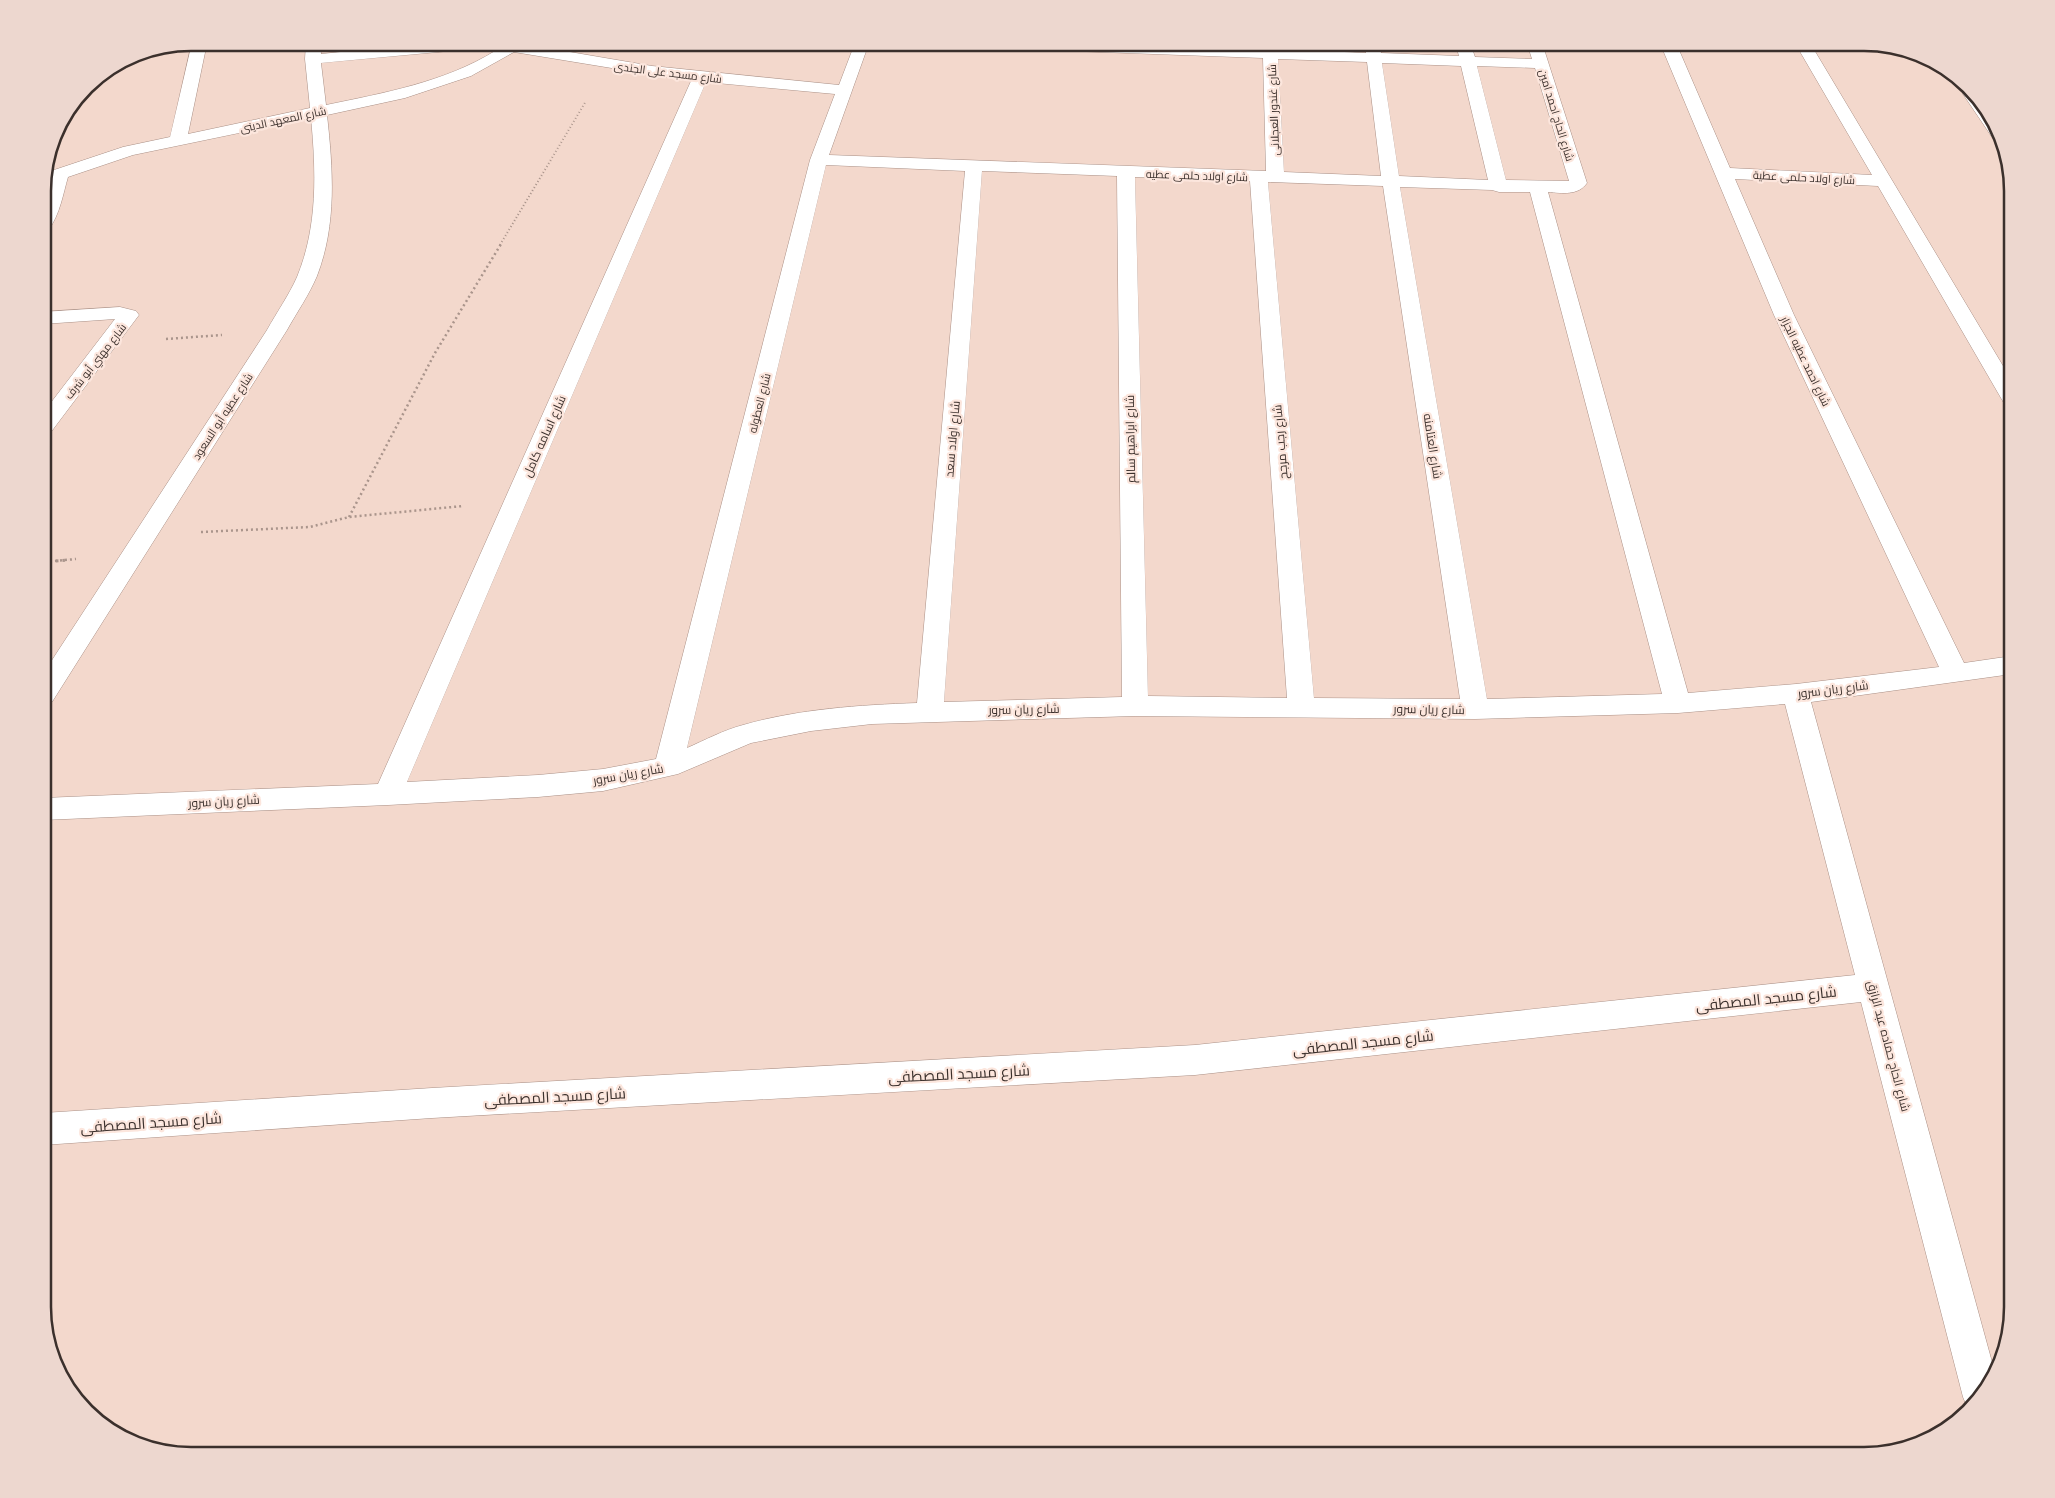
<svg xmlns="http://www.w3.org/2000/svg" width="2055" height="1498" viewBox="0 0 2055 1498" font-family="'Noto Sans',Cairo,sans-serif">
	<rect width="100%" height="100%" fill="#f3d8cc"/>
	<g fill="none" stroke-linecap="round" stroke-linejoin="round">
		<defs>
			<path id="minor" d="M192,43H207L188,134L310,108L305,59L306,43H320L321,54L429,43H517L652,66L839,85L855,43H869L829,155L1266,171L1263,58L992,48L987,46L984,43H1099L1263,49V43H1277L1278,49L1366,53L1365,43H1379L1381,53L1459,56L1456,45L1458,43H1470L1475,57L1532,59L1527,43H1542L1587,183C1578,196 1562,193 1548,192L1688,693L1796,684L1939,667L1774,315L1660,43H1676L1730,168L1872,175L1795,43H1810L2012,381V404L2004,403L2001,398L1878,186L1735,179L1794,315L1964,663L2012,656V674L1811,702L1995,1373L1982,1397L1968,1409L1963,1397L1861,1002L1195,1075L432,1118L43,1145V1113L432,1088L1195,1045L1855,975L1785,704L1678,713L1475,719L1135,716L872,724L811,731L751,743L678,774L603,791L538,797L388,805L43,820V798L378,784L691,81L514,52L471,76L405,98L327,115C333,169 337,224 317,276C309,295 297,312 287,330L52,702L43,705V674L267,330C277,312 289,295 297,277C318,226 316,171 311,118L133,155L68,177C63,194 60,214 49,229L43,230V204L49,183L43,184L45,173L123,147L170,137ZM449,51H495C445,82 384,93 326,105L321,63ZM1278,59L1367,62L1381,176L1284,172ZM1382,63L1461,66L1488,180L1399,176ZM1477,66L1535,68L1569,181L1506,180ZM706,82L835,94L810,160L656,759L603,769L538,775L407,782ZM826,165L965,171L917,703C860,705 799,709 743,725C724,730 705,740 687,748ZM982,171L1117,176L1122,697L944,702ZM1135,177L1250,181L1287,698L1148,696ZM1268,182L1383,186L1460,699L1314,698ZM1400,187L1492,190L1499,192H1530L1662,694L1487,699Z
				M1968,90L1997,125L2001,141L1994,140L1963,94Z
				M120,307L136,311L139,315L51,432L43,434V413L115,319L43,324V312Z"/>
		</defs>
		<use href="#minor" stroke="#aa9086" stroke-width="1"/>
		<path stroke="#aa958c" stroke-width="2" stroke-dasharray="1 2.5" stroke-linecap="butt" d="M500,245L586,101"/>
		<path stroke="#aa958c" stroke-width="2.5" stroke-dasharray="2 3" stroke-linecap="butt" d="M166,339L222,335
			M349,517L435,353L501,244
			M201,532L310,527L349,517L463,506
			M55,561L76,559"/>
		<path stroke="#aa958c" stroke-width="3" stroke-dasharray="2.5 4" stroke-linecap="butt" d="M43,562L69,560"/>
		<use href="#minor" fill="#fff" fill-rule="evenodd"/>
	</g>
	<g text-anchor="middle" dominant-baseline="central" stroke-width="4.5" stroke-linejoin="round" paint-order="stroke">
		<g font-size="11" fill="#3b302c" stroke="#fce6dd">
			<text transform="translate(668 72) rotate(7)">شارع مسجد على الجندى</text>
			<text transform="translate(1273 110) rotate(-92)">شارع غندور العجلانى</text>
			<text transform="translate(1557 115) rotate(73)">شارع الحاج احمد امين</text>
			<text transform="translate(283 119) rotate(-12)">شارع المعهد الدينى</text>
			<text transform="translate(1197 175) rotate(2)">شارع اولاد حلمى عطيه</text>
			<text transform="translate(1804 177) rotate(3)">شارع اولاد حلمى عطية</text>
			<text transform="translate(95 361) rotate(-52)">شارع مهني أبو شرف</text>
			<text transform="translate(1806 361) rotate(64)">شارع احمد عطيه الجزار</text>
			<text transform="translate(759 403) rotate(-76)">شارع العطوله</text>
			<text transform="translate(222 416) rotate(-57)">شارع عطيه أبو السعود</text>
		</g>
		<g font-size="12" fill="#3b302c" stroke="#fce6dd">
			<text transform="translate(544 436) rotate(-66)">شارع اسامه كامل</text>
			<text transform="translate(952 439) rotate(-85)">شارع اولاد سعد</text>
			<text transform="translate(1130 439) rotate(-91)">شارع ابراهيم سالم</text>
			<text transform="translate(1280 442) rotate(-95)">شارع رجب مرجح</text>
			<text transform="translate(1433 446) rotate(81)">شارع العتامنه</text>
			<text transform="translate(1833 689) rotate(-7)">شارع ريان سرور</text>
			<text transform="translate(1024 709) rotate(-1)">شارع ريان سرور</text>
			<text transform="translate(1429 709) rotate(1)">شارع ريان سرور</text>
			<text transform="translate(628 774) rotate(-10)">شارع ريان سرور</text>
			<text transform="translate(224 801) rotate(-3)">شارع ريان سرور</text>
			<text transform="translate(1889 1046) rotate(75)">شارع الحاج حماده عبد الرازق</text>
		</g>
		<g font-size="15" fill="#3b302c" stroke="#fce6dd">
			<text transform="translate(1766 998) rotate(-6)">شارع مسجد المصطفى</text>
			<text transform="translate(1363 1042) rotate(-6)">شارع مسجد المصطفى</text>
			<text transform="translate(959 1073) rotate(-3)">شارع مسجد المصطفى</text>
			<text transform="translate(555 1096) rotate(-3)">شارع مسجد المصطفى</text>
			<text transform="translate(151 1122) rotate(-4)">شارع مسجد المصطفى</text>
		</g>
	</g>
	<path d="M0 0H2055V1498H0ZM191 51H1864A140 140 0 0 1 2004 191V1307A140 140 0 0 1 1864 1447H191A140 140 0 0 1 51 1307V191A140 140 0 0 1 191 51Z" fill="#edd7cf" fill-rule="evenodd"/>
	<path fill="none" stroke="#3b302c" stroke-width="2.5" d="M191 51H1864A140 140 0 0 1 2004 191V1307A140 140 0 0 1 1864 1447H191A140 140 0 0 1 51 1307V191A140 140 0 0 1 191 51Z"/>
</svg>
